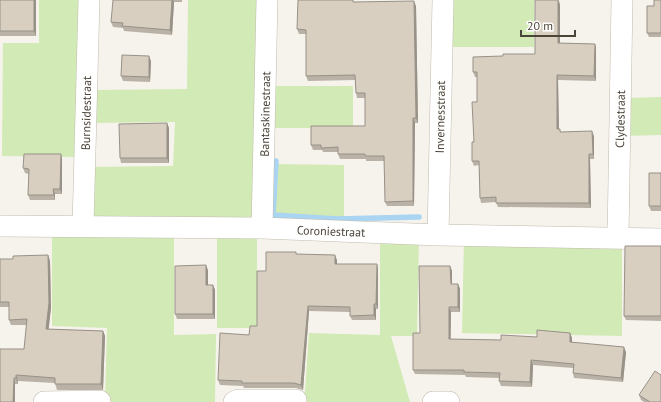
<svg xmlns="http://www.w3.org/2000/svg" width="661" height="402" viewBox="0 0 661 402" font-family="'PT Sans',sans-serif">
	<rect width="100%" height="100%" fill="#f6f3ec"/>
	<path fill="#d2eab5" d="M39,0H84L80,157L2,156L3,43H39Z
		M188,0H263L259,205L250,221H101L91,216L88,167L173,166L175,122L90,123L91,90L187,89Z
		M448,0H534V47H447Z
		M269,86H353V128H269Z
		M661,97V135L623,136L625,98Z
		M269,164L344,165V226L268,221Z
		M52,232L174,234V335L216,334L215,402H105L107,328L52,326Z
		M217,234H257V328H217Z
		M380,238H419L417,336H391L410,402H300V392H305L309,333L380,335Z
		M464,240L622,243V336L462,333Z"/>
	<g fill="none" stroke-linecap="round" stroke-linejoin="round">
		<path stroke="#a9d4f2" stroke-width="5.5" d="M276,161L273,215L337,219L419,217"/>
		<defs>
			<path id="minor" d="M0,226L262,228L438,235L661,239
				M83,226L89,0
				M262,228L267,0
				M438,235L443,0
				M618,238L622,0
				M44,402L100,401
				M234,402L238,400H296
				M433,402H449"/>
		</defs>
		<use href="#minor" stroke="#c2bbae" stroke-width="22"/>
		<use href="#minor" stroke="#fff" stroke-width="21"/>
	</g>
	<path fill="#bab2a6" d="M0,0H36V36H0Z
		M147,0H182V2H174L172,35L124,31L123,28L113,27L111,22Z
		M559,0L560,5V43L595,44L596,48V81L558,80L559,129L561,132L594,136V159H590L591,208L498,207L496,202L481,203L480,198L479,165L474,166L472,161L477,102V77H475L473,72L503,56L535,54Z
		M661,0V37H649L647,33L654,6Z
		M355,2L416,6L418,123H415L414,206H387L385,202V161H366V159H340L338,154V152H323L322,150H313L311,145L365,126V98H357L356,93L355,80L308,81L306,76V34H299L297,29Z
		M151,61L150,82L123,81L121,76Z
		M167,123L169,128V163H121L120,158Z
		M61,154L62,159V194H55V200H30L28,195L29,174L25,173L23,168Z
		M661,173V211H651L649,206Z
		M659,246H661V321L626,320L624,316Z
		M296,254L337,260V264H377L378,269V309H376V320H352L350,316V312L309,311L303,390L296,388H244L243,386L220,385L218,380L249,335L257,326L266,271Z
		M48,255L50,261L51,308L48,329L103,331L105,336L103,390H57L55,383L18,381V384H15V402H0L24,349L27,325H11L9,320V307H0V259H13Z
		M450,266L452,271V284H458L460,289V312H451V339L501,340L537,337L570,333L572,338V342L626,352L623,382L574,378L573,373V368L533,365L532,387L501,386L499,381V378L466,377L465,375L415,374L413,370Z
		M208,270V285H213L215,290V319H177L175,314Z
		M639,395L661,402H644L641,400Z"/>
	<path fill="#979187" d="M34,0H36V36L34,31Z
		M172,0H173L174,2L172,35L170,30Z
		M558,0L560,5V48L558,43Z
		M414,1L416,6L418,123L416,118Z
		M595,44L596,48V81L594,76Z
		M149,56L151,61L150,82L149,77Z
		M557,75L558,80L559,134L557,129Z
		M413,118L415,123L414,206L413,201Z
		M167,123L169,128V163L167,158Z
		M592,131L594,136V159L593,154Z
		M61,154L62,159V194L60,189Z
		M589,154L590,159L591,208L589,203Z
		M53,189L55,194V200L54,195Z
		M48,255L50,261L51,308L48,335L46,329Z
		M335,255L337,260V269L335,264Z
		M377,264L378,269V309L376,304Z
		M206,265L208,270V290L206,285Z
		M450,266L452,271V289L451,284Z
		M458,284L460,289V312L458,307Z
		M213,285L215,290V319L213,314Z
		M374,304L376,309V320L374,315Z
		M308,306L309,311L303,390L301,385Z
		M449,307L451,312L450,344L449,339Z
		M103,331L105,336L103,390L101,384Z
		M570,333L572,338V347L570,342Z
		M624,347L626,352L623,382L621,378Z
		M531,360L533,365L532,387L530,382Z
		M16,375L18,381V384L16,378Z
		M14,378L15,384V402H13Z"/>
	<path fill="#d8cfc1" stroke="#979187" d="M0,0H34V31H0Z
		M113,0H172L170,30L122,26L123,23L111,22Z
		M298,0H353V2L414,1L416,118H413V201L385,202L384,156H365V154H338V147L321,148V145H311V126H365V93H356L355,75L306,76V30L297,29Z
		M535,0H558V43L595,44L594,76L557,75V129H560V132L592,131L593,154H589V203H496V197L480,198L479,161H472V142H474L472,102H477V72H473V57L503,56V54H535Z
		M654,0H661V33H647V6H654Z
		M122,55L149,56V77L121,76Z
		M167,123V158H120L119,124Z
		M24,154H61L60,189H53L54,195H28L29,169L23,168Z
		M649,173H661V206H649Z
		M625,246H661V316H624Z
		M266,252H296V254L335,255V264H377L376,304H374V315L350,316V307L308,306L301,385L294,383H242V381L218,380L220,333L249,335L250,326H257V271H266Z
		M48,255L49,303L46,329L103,331L101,384H55V378L16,375V378H14L13,402H0V349H24L27,319L9,320V302H0V259H13V256Z
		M206,265V285H213V314H175V266Z
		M419,266H450L451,284H458V307H449V339L501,340V335L537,337V330L570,333V342L624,347L621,378L573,373L574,364L531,360L530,382L499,381L500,373L464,372V370H413V333H420Z
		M655,371L661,375V402H650L639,395Z"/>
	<g text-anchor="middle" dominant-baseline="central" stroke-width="3" stroke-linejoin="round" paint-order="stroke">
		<g font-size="12" fill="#4b4439" stroke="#fff">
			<text transform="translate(86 113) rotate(-89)">Burnsidestraat</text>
			<text transform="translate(265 114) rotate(-89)">Bantaskinestraat</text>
			<text transform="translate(440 117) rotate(-89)">Invernesstraat</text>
			<text transform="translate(620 119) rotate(-89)">Clydestraat</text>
			<text transform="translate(331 231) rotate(2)">Coroniestraat</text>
		</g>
	</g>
	<path d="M521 30v6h54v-6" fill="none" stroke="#4b4439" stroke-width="2"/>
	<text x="527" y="30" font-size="12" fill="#4b4439" stroke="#ffffff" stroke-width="3" paint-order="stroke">20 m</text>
</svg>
